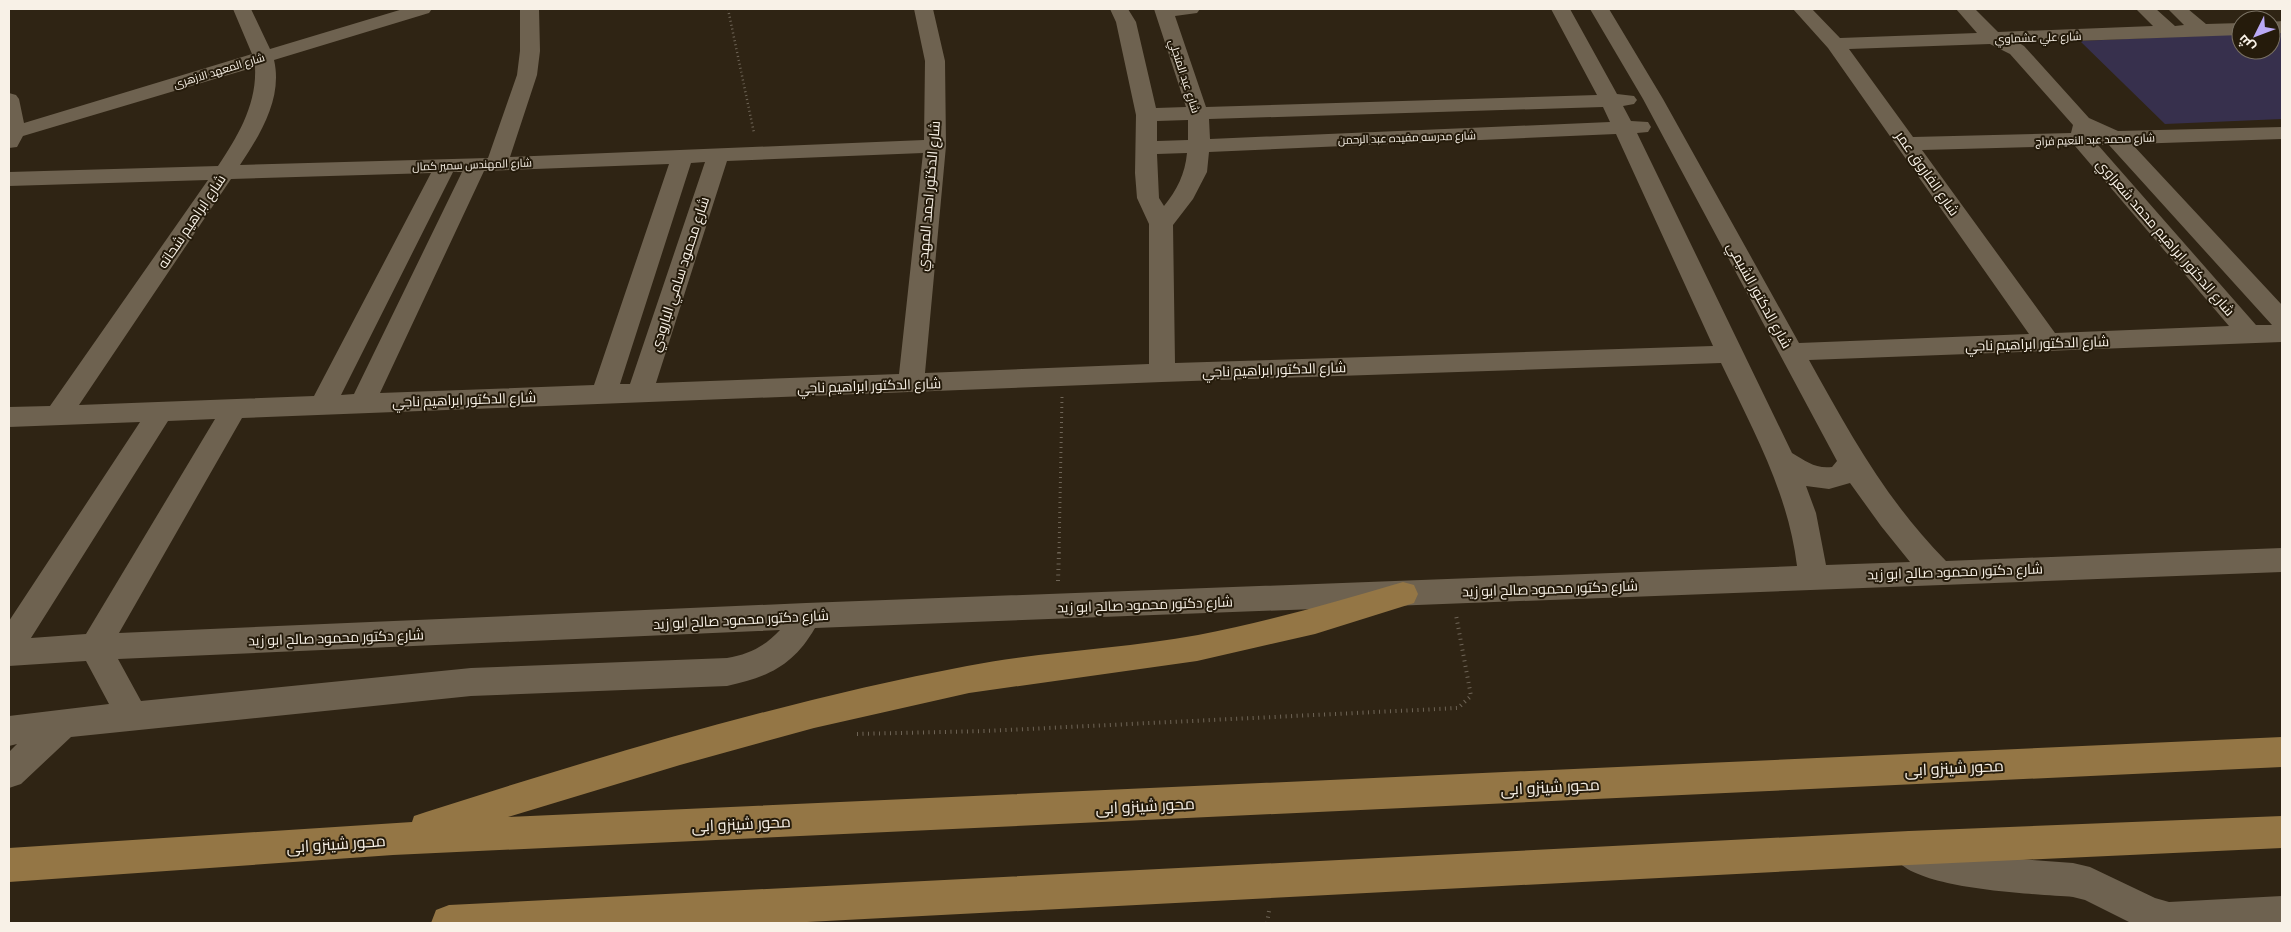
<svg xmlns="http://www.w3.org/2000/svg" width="2291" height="932" font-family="'Exo 2',Cairo,sans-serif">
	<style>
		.green { fill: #37304d }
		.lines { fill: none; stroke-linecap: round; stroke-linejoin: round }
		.path-far2 { stroke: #6f6557; stroke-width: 2.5; stroke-dasharray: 1 3; stroke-linecap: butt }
		.path-far1 { stroke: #6f6557; stroke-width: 3; stroke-dasharray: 1 4; stroke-linecap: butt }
		.path { stroke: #6f6557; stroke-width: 4; stroke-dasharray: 1 4.5; stroke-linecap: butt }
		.minor { fill: #6e6250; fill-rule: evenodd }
		.major { fill: #947645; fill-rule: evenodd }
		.labels { text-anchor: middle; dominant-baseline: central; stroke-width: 4; stroke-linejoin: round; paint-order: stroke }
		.far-street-label { font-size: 11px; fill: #f8f1e7; stroke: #251b0b }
		.street-label { font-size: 14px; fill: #f8f1e7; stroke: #251b0b }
		.near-street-label { font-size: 16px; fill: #f8f1e7; stroke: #251b0b }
	</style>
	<rect width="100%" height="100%" fill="#2f2414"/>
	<!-- green -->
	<polygon class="green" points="2271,33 2282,33 2282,119 2165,124 2080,41 2241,34 2241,50 2271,50"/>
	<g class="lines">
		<!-- path-far2 -->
		<polyline class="path-far2" points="728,9 754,133"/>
		<!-- path-far1 -->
		<polyline class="path-far1" points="1059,553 1062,397"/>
		<!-- path -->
		<g class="path">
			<polyline points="1058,581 1059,552"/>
			<polyline points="857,734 986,731 1458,708 1471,696 1456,615"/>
			<polyline points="1267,923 1269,911"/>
		</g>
		<!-- minor -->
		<g class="minor">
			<path d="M 233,9 L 251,9 L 270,49 L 403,9 L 432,9 L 429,13 L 274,60 C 283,98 260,135 240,165 L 488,158 L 517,75 L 520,51 L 520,9 L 539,9 L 540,51 L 537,75 L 510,157 L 924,140 L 925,61 L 914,9 L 933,9 L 945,61 L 946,146 L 925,373 L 1149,364 L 1149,224 L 1137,198 L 1135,173 L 1136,115 L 1116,22 L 1110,9 L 1128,9 L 1136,22 L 1156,108 L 1186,107 L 1154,9 L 1200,9 L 1197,13 L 1175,16 L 1206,107 L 1597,95 L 1551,9 L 1570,9 L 1617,94 L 1634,96 L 1637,100 L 1634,104 L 1623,106 L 1631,121 L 1648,122 L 1651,127 L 1648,132 L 1637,133 L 1792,453 C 1806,461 1815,469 1832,467 L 1837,461 L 1643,99 L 1590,9 L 1609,9 L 1663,99 L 1799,343 L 2029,334 L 1828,48 L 1793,9 L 1812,9 L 1840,38 L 1977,33 L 1956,9 L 1975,9 L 1998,32 L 2153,26 L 2136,9 L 2156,9 L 2175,26 L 2184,25 L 2168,9 L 2188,9 L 2206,24 L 2241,23 L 2241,35 L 2019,43 L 2024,46 L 2089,118 L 2118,131 L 2282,127 L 2282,139 L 2132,144 L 2282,305 L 2282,342 L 1809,360 C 1850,434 1886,500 1946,561 L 2282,548 L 2282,572 L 815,628 C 793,666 768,677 727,686 L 471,696 L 71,737 L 21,784 L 9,788 L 9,752 L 17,744 L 9,746 L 9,716 L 109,704 L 86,661 L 9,666 L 9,621 L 140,422 L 9,427 L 9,407 L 50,406 L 208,180 L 9,186 L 9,172 L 218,166 C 238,136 257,104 255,67 L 23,136 L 17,147 L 9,148 L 9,93 L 16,95 L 19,99 L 24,123 L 252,54 ZM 1990,44 L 2010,54 L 2073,125 L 2071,133 L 1913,137 L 1849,49 ZM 1603,107 L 1610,122 L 1210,139 L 1209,119 ZM 1188,120 L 1188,140 L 1157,141 L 1157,121 ZM 1616,134 L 1713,346 L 1175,363 L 1173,225 L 1193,199 L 1207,172 L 1209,152 ZM 2098,145 L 2109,145 L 2272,325 L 2256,325 ZM 2075,146 L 2229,326 L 2055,333 L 1922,150 ZM 923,153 L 899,374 L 656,383 L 727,161 ZM 1187,153 C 1185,174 1177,190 1164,206 L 1159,198 L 1157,154 ZM 705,162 L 630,384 L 620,384 L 691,163 ZM 669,164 L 594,385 L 380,393 L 484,171 ZM 453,172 L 462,172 L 354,394 L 341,395 ZM 431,173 L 314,396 L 79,405 L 231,179 ZM 1721,363 C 1753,430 1788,492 1797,566 L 806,603 L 119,633 L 242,418 L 1162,382 ZM 215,419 L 86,634 L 31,638 L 168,421 ZM 1850,483 L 1881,526 L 1910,562 L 1826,565 L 1816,513 L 1806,486 L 1829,489 ZM 780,630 C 764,647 749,654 727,658 L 471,668 L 141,701 L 118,659 Z"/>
			<polygon points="2282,21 2282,33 2271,34 2271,22"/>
			<path d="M 1909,831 L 1934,844 L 1979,856 L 2073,863 L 2090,867 L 2155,898 L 2169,902 L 2282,896 L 2282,923 L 2131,923 L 2085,900 L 2073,897 C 2036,894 1918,890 1896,859 C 1894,856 1893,851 1892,848 L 1897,836 Z"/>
		</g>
		<!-- major -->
		<g class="major">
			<path d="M 1403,582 L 1414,585 L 1418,594 L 1414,603 L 1315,634 L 1197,661 L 969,693 L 814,728 L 680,765 L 508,817 L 2282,737 L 2282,767 L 393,855 L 9,882 L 9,848 L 412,822 L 414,816 L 426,812 C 604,755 784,701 967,666 C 1043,651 1122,649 1198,635 C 1267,622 1335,602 1403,582 Z"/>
			<polygon points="2282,816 2282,848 1909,865 788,923 431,923 436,910 449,905 1909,831"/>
		</g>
	</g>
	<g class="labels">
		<!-- far-street labels -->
		<g class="far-street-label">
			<text transform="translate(2038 37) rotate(-2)">شارع علي عشماوي</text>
			<text transform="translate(219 70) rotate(-17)">شارع المعهد الازهرى</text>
			<text transform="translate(1185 76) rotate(72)">شارع عبد المتجلي</text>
			<text transform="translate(1407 137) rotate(-2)">شارع مدرسه مفيده عبد الرحمن</text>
			<text transform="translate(2095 139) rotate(-2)">شارع محمد عبد النعيم فراج</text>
			<text transform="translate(472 164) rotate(-2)">شارع المهندس سمير كمال</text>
		</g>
		<!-- street labels -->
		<g class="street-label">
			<text transform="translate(1928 173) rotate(55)">شارع الفاروق عمر</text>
			<text transform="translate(928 196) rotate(-85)">شارع الدكتور احمد المهدي</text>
			<text transform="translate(191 221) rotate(-56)">شارع ابراهيم شحاته</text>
			<text transform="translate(2166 237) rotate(49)">شارع الدكتور ابراهيم محمد شعراوي</text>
			<text transform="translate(679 274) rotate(-72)">شارع محمود سامي البارودي</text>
			<text transform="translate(1760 295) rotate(61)">شارع الدكتور الشيمي</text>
			<text transform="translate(2037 343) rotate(-2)">شارع الدكتور ابراهيم ناجي</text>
			<text transform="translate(1274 369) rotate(-2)">شارع الدكتور ابراهيم ناجي</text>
			<text transform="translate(869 385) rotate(-2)">شارع الدكتور ابراهيم ناجي</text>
			<text transform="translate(464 399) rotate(-2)">شارع الدكتور ابراهيم ناجي</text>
			<text transform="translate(1955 571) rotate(-2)">شارع دكتور محمود صالح ابو زيد</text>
			<text transform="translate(1550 588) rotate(-2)">شارع دكتور محمود صالح ابو زيد</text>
			<text transform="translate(1145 604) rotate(-2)">شارع دكتور محمود صالح ابو زيد</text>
			<text transform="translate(741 619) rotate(-3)">شارع دكتور محمود صالح ابو زيد</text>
			<text transform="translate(336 637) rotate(-2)">شارع دكتور محمود صالح ابو زيد</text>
		</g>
		<!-- near-street labels -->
		<g class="near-street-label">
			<text transform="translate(1954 767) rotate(-3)">محور شينزو ابى</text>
			<text transform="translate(1550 786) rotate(-3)">محور شينزو ابى</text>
			<text transform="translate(1145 805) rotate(-3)">محور شينزو ابى</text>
			<text transform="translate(741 823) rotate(-3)">محور شينزو ابى</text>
			<text transform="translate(336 843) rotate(-4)">محور شينزو ابى</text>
		</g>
	</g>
	<!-- border -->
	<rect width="2291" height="932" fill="none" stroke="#f8f1e7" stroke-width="20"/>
	<!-- north arrow -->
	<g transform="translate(2256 35) rotate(228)"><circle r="24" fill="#251b0b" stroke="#797163"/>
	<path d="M0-4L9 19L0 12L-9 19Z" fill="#bbaaf6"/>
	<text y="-8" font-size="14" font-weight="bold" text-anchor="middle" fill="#f8f1e7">ش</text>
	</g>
</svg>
